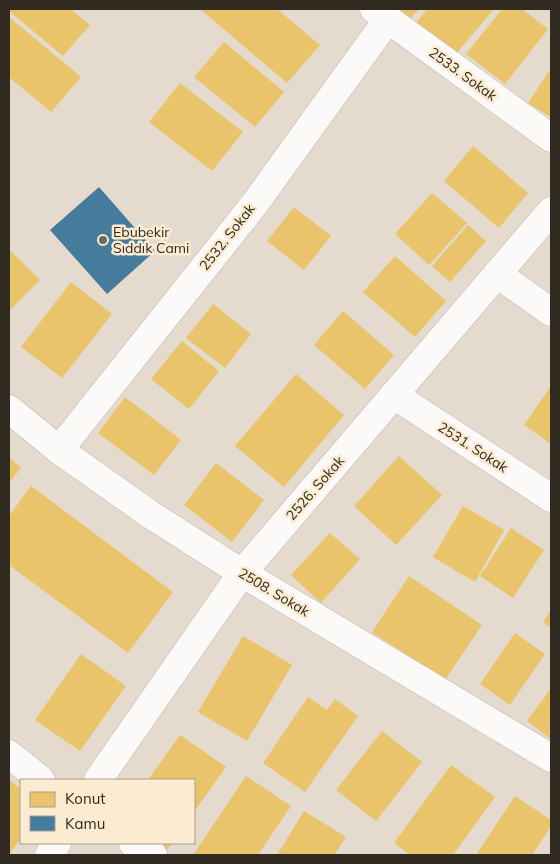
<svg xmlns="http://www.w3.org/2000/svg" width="560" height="864" font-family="Mulish,sans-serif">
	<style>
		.homes { fill: #e9c46a }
		.public { fill: #457b9d }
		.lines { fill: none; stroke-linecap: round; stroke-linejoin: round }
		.minor-casing { stroke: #bdb6ac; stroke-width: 29 }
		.minor { stroke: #fbfaf8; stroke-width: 28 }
		.poi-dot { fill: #6f685d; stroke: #fbebd1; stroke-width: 2 }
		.labels { text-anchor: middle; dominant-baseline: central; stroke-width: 5; stroke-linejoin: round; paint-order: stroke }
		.street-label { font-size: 14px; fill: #302a20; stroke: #fbebd1 }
		.poi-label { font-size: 14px; fill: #302a20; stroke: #fbebd1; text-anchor: start }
	</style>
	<rect width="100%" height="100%" fill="#e4dbce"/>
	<!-- homes -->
	<g class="homes">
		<polygon points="9,9 71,9 90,25 63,56 9,11"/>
		<polygon points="200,9 277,9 320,45 287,83"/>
		<polygon points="383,9 419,9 404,26"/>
		<polygon points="427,9 494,9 450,61 410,31"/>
		<polygon points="502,9 522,9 548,29 505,84 466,54"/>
		<polygon points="9,17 81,77 51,112 9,77"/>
		<polygon points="224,42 284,92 255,127 194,77"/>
		<polygon points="551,68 551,117 528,103"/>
		<polygon points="180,83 243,132 212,171 149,122"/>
		<polygon points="473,146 528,193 499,228 444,181"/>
		<polygon points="432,193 467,223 429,265 395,234"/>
		<polygon points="294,207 331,236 304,270 267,241"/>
		<polygon points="468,225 486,241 450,282 432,266"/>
		<polygon points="11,251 40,280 9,311 9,253"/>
		<polygon points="395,256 446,301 415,337 363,292"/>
		<polygon points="71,282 112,314 62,378 21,347"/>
		<polygon points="213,304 251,334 225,368 186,338"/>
		<polygon points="343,311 394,355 365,389 314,345"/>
		<polygon points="182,341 219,371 189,409 151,379"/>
		<polygon points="296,374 344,415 284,487 235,446"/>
		<polygon points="551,386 551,444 524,425"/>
		<polygon points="125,397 181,440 154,475 98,433"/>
		<polygon points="399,456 442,495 396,545 354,506"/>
		<polygon points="9,457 21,468 9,483"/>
		<polygon points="216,463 264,500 232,542 184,505"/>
		<polygon points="31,486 173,592 128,653 9,565 9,516"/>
		<polygon points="463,506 504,530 475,582 433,557"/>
		<polygon points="511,528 544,550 513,598 480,576"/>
		<polygon points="330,533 360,559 321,603 291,575"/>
		<polygon points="409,576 482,625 445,680 372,632"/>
		<polygon points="551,610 551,628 543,622"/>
		<polygon points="515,633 545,654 510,705 480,684"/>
		<polygon points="243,636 292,665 247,741 198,712"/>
		<polygon points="81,654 126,686 80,751 35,720"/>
		<polygon points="551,688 551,739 527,721"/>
		<polygon points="308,697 327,710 335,699 358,716 305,792 263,763"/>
		<polygon points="382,731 422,762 376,821 336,790"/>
		<polygon points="180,735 226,767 194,812 194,780 148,780"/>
		<polygon points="451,765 495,797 453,855 410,855 394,843"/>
		<polygon points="246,776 291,806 258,855 193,855"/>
		<polygon points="9,780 21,789 21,838 9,855"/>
		<polygon points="515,796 551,820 551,826 532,855 476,855"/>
		<polygon points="304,811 346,837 334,855 277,855"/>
		<polygon points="152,843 172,843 165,852"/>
	</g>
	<!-- public -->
	<polygon class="public" points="99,187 155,251 107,294 50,230"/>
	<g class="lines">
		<defs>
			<g id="minor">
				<polyline points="374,9 551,138"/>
				<polyline points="497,274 551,312"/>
				<polyline points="394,395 551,498"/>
				<polyline points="9,409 59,450 151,515 242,573 551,758"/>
				<polyline points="59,450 253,206 388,19"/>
				<polyline points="9,754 41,780"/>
				<polyline points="98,780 242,573 551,211"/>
				<polyline points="133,843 153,855"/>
				<polyline points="49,855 57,843"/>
			</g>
		</defs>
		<!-- minor casing -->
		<use href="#minor" class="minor-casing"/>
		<!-- minor -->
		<use href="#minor" class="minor"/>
	</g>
	<!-- markers -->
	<circle class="poi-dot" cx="103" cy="240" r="5"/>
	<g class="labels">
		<!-- street labels -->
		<g class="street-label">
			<text transform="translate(463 74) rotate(36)">2533. Sokak</text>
			<text transform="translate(227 237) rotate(-52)">2532. Sokak</text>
			<text transform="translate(473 447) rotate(33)">2531. Sokak</text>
			<text transform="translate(315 488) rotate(-49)">2526. Sokak</text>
			<text transform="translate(274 592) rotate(31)">2508. Sokak</text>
		</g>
		<!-- poi labels -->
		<g class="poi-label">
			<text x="113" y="232">Ebubekir<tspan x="113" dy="16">Sıddık Cami</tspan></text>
		</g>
	</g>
	<!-- border -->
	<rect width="560" height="864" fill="none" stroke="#302a20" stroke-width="20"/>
	<!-- legend -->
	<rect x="20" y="779" width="175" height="65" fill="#fbebd1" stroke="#aa9e8a"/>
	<rect x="30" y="792" width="25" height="15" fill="#e9c46a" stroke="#aa9e8a"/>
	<text x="65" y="804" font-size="15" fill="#302a20">Konut</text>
	<rect x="30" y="816" width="25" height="15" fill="#457b9d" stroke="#aa9e8a"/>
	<text x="65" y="829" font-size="15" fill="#302a20">Kamu</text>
</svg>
